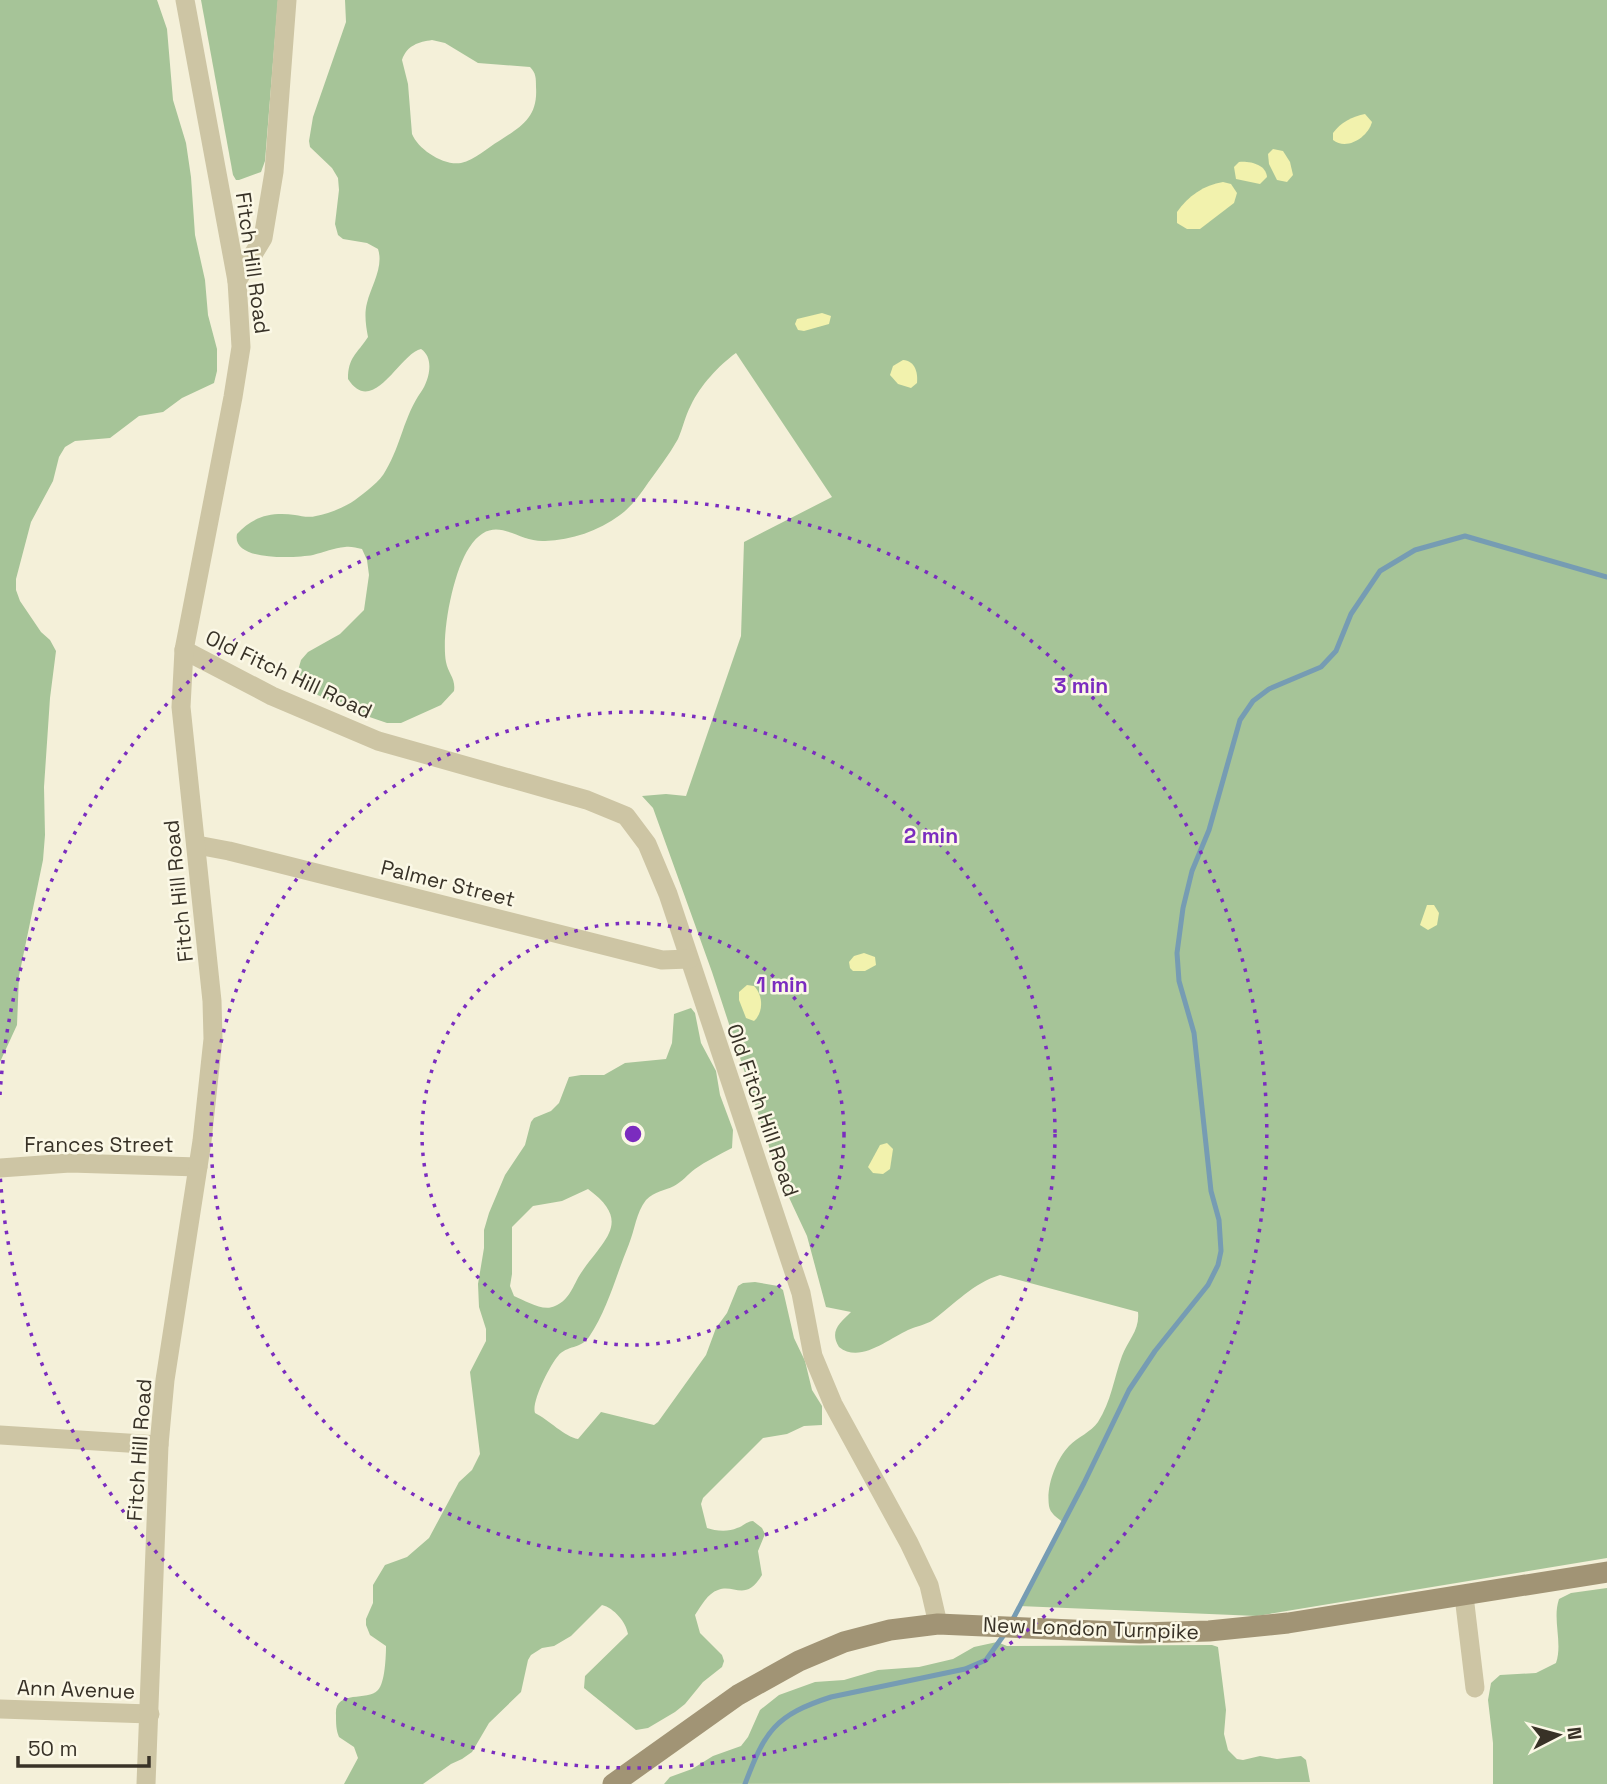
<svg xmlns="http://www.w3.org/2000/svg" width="1607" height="1784" font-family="'Space Grotesk',sans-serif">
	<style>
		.green { fill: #a6c498; fill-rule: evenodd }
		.sand { fill: #f2f2ad }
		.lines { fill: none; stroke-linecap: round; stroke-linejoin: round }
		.stream { stroke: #769cb3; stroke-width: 5 }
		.street { stroke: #cdc5a4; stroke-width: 19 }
		.secondary { stroke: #a19475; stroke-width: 21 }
		.ring { fill: none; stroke: #7b2cbf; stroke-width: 3.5; stroke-dasharray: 3.5 7 }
		.labels { text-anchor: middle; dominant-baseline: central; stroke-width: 5; stroke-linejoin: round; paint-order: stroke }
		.street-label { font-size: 21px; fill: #383227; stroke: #fbf8e6 }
		.centre { fill: #7b2cbf; stroke: #fbf8e6; stroke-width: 3.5 }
		.ring-label { font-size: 21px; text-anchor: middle; font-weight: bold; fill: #7b2cbf; stroke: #fbf8e6; stroke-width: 5; stroke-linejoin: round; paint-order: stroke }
	</style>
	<rect width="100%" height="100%" fill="#f4f0d9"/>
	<!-- green -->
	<g class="green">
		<polygon points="0,0 157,0 167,29 173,100 186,143 191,177 195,235 205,280 208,315 217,349 217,371 214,383 182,398 163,412 139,416 110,438 75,441 65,447 59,457 53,481 31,522 16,579 16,590 20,601 41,632 50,640 56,651 50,698 44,787 45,835 43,860 19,976 17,1025 0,1062"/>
		<polygon points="201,0 278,0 265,161 261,172 239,180 236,180 233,175"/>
		<path d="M 345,0 L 1607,0 L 1607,1558 L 1257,1616 L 1019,1606 L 1063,1522 C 1057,1518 1050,1513 1049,1506 C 1046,1486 1056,1460 1069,1446 C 1078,1437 1091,1432 1098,1422 C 1111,1402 1114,1378 1122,1356 C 1128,1340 1140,1330 1138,1312 L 1000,1275 C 973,1283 955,1304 933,1320 C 926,1325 916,1326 908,1330 C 888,1339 860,1364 839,1347 C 829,1331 840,1323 851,1312 L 826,1307 L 807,1236 L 778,1174 L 712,972 L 653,808 L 642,796 L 666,794 L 686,796 L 741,636 L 744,542 L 832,497 L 736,353 C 719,365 700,386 691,405 C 685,416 683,428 678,439 C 669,455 658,469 648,483 C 640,495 631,507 620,515 C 598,531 572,540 545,541 C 516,543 494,510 469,548 C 453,572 441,634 446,662 C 448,673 456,679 454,691 L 441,705 L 401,723 L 387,723 L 352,711 L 307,690 L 302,686 L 297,674 L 301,660 L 308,652 L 340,634 L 364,610 L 369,575 L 367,560 L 362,549 C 356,548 351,546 345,547 C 334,548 324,552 313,555 C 296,558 231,562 237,534 C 253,516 272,512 295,515 C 301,516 309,518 316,516 C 328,514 345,507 355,500 C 365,492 380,482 386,470 C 401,445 404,416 421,392 C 429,381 435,358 421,349 C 400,353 373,418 348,379 C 348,357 357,354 368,337 C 366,326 364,314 367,303 C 371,286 384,267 378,249 L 367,243 L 343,239 L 338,235 L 335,224 L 339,190 L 338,178 L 332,168 L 310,147 L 309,141 L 313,117 L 346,22 ZM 432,40 L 445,43 L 478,63 L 530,67 C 536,73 536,78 536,87 C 538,117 522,126 499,141 C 487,148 475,160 461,163 C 443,166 418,149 412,134 L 408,84 L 402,60 C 407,45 419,42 432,40 Z"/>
		<path d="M 691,1008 L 695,1013 L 701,1043 L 716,1071 L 720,1095 L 733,1130 L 732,1148 C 719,1155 706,1161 695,1169 C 688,1174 682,1182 674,1186 C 664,1191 655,1191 646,1200 C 636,1213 635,1229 629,1244 C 616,1275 608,1309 589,1337 C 581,1349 567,1345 558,1356 C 550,1365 531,1402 535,1413 C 549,1420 565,1437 578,1439 L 601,1412 L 654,1425 L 658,1422 L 706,1355 L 716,1328 L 727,1313 L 738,1286 L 743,1283 L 755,1282 L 778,1286 L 783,1290 L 794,1338 L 805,1361 L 812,1390 L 822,1406 L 822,1425 L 804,1426 L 787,1434 L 763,1438 L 703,1498 L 701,1504 L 707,1528 C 715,1531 729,1532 737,1528 C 744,1526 745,1522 753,1521 L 762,1528 L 765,1534 L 758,1551 L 762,1575 C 745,1603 734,1583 718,1590 C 708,1593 701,1606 695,1615 L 700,1633 L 722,1655 L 724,1661 L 722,1667 L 703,1682 L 685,1704 L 675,1712 L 648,1728 L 636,1730 L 584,1688 L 585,1676 L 628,1634 C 626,1622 614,1608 602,1605 L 571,1636 L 554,1646 L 542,1648 L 531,1655 L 528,1660 L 521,1692 L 489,1723 L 472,1752 L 462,1759 L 451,1764 L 423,1784 L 344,1784 L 358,1758 L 354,1747 L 339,1737 C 336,1730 336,1723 336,1715 C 334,1689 367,1702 378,1690 C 385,1683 386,1656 386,1646 L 370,1635 L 366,1625 L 366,1619 L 373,1603 L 373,1585 L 385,1565 L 407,1557 L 429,1538 L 459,1482 L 472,1470 L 480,1454 L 470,1372 L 486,1341 L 486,1329 L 479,1307 L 478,1284 L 484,1248 L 484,1230 L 489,1213 L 505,1175 L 525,1145 L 531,1122 L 534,1118 L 551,1111 L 559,1103 L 569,1077 L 581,1075 L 604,1075 L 625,1063 L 666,1059 L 672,1043 L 674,1014 ZM 588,1189 C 633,1222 604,1239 581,1273 C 573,1285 570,1300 555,1306 C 543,1312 526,1301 514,1296 L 510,1286 L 512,1274 L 512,1227 L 533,1206 L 562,1201 Z"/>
		<path d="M 1607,1588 L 1607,1784 L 1493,1784 L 1493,1743 L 1488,1700 L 1491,1683 L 1500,1675 L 1536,1673 L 1556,1663 C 1563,1642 1552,1620 1559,1599 L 1571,1593 Z"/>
		<polygon points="997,1642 1007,1646 1212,1645 1218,1647 1226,1710 1224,1734 1228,1750 1237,1759 1243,1760 1260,1756 1277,1759 1301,1756 1306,1760 1310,1782 664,1784 670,1777 692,1769 713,1756 741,1746 748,1737 760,1710 779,1695 815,1682 844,1680 878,1670 919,1667 953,1659 974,1647"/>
	</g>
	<!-- sand -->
	<g class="sand">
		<path d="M 1365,114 L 1372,122 C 1368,137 1347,151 1333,140 L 1333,133 C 1340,123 1353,116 1365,114 Z"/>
		<polygon points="1273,149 1283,151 1290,162 1293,175 1287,182 1277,180 1269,164 1268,154"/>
		<path d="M 1239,162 C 1251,161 1266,165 1267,177 L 1260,184 L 1236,179 L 1234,167 Z"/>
		<path d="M 1223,182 L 1231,184 L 1237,193 L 1234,203 L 1200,229 L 1187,229 L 1177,223 L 1177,212 C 1188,196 1204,185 1223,182 Z"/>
		<polygon points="822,313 831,316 829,324 804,331 798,330 795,324 797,319"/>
		<path d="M 903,360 C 915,361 918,372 917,383 L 911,388 L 898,384 L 890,375 L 893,366 Z"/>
		<polygon points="1427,905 1434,905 1439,913 1437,925 1428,930 1420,925"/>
		<polygon points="864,953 875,957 876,965 865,971 853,971 850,968 849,962 854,956"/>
		<path d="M 747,985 L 754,986 C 763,995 764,1012 754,1021 L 746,1018 L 739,1000 L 739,992 Z"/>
		<polygon points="887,1143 893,1149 890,1169 883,1174 873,1173 868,1167 880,1145"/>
	</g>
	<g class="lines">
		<!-- stream -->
		<g class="stream">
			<polyline points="1012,1621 1084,1483 1129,1390 1155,1351 1208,1285 1218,1265 1221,1251 1219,1220 1211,1191 1194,1033 1179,981 1177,953 1183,908 1192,871 1209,830 1240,720 1253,701 1269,689 1321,667 1336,651 1351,614 1380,571 1415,550 1465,536 1607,577"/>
			<path d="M 745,1784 C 765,1731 775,1715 831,1697 L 965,1669 L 986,1660 L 1006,1632"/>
		</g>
		<!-- street -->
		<g class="street">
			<polyline points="237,281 263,238 274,172 287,0"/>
			<polyline points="184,650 272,696 378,741 587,800 626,816 647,844 668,894 801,1293 813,1356 833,1404 909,1543 929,1585 938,1624"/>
			<polyline points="197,845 229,851 662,960 689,959"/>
			<polyline points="0,1168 70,1163 198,1167"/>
			<polyline points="0,1435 159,1445"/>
			<polyline points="1464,1596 1475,1688"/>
			<polyline points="0,1709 150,1714"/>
			<polyline points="146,1784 159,1445 165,1380 202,1141 213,1039 212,1001 181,707 184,650 233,397 241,347 237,281 185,0"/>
		</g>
		<!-- secondary -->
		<polyline class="secondary" points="613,1784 738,1695 799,1661 844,1642 890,1630 938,1624 1140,1633 1209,1631 1288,1623 1607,1572"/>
	</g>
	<!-- distance rings -->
	<g class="ring">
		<circle cx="633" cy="1134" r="211"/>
		<circle cx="633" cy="1134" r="422"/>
		<path d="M0 1095A634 634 0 1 1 0 1173"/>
	</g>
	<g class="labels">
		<!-- street labels -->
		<g class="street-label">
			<text transform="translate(253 263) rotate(82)">Fitch Hill Road</text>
			<text transform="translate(289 674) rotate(25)">Old Fitch Hill Road</text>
			<text transform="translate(448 883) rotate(14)">Palmer Street</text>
			<text transform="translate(178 891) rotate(-96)">Fitch Hill Road</text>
			<text transform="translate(763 1110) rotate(71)">Old Fitch Hill Road</text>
			<text x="99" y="1144">Frances Street</text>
			<text transform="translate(139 1450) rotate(-86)">Fitch Hill Road</text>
			<text transform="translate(1091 1628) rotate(2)">New London Turnpike</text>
			<text transform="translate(76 1689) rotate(2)">Ann Avenue</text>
		</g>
	</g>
	<circle cx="633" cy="1134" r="10" class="centre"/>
	<g class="ring-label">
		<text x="1081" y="693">3 min</text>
		<text x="931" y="843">2 min</text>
		<text x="782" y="992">1 min</text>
	</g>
	<!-- north arrow -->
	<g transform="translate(1558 1735) rotate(84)" stroke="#fbf8e6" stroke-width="5" paint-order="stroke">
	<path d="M0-5L12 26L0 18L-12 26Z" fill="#383227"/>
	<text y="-10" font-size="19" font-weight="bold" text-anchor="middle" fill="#383227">N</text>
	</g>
	<!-- scale -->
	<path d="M18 1756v10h131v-10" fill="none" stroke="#383227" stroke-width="3.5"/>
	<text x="28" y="1756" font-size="21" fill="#383227" stroke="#fbf8e6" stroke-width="5" paint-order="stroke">50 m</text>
</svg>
